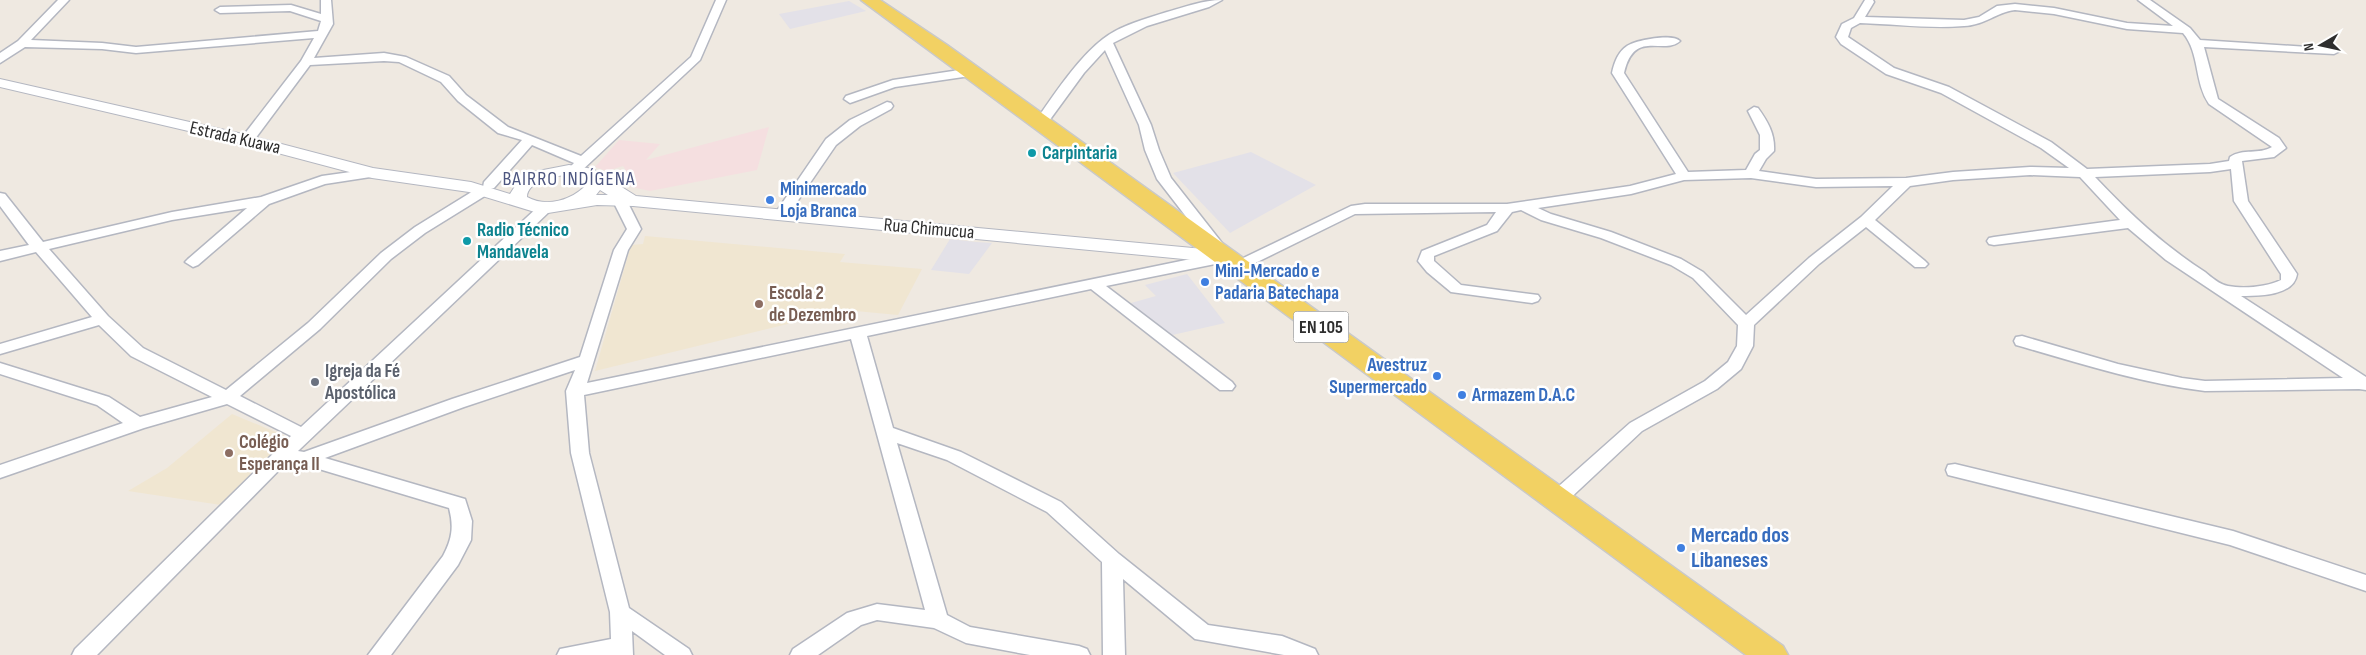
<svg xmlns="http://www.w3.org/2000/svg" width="2366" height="655" font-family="'Sofia Sans Condensed',sans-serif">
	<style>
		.industrial { fill: #e3e1e8 }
		.education { fill: #f0e6d1 }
		.medical { fill: #f5dfe0 }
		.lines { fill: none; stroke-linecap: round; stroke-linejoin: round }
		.minor-casing { stroke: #b4b7c1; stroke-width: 3 }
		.tertiary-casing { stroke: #b4b7c1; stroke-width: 2 }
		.primary-casing { stroke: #c9c9c9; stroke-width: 3 }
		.minor { fill: #fff; fill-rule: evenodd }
		.tertiary { fill: #fff; fill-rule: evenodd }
		.primary { fill: #f2d163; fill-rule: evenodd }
		.culture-dot { fill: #0f9aa8; stroke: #fff; stroke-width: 2 }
		.shop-dot { fill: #3f7fe0; stroke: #fff; stroke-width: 2 }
		.education-dot { fill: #8d6e63; stroke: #fff; stroke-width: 2 }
		.worship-dot { fill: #6b7280; stroke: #fff; stroke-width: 2 }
		.labels { text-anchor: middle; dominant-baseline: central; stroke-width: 5; stroke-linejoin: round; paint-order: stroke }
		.shield { fill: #fff; stroke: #6d6d6d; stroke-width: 1 }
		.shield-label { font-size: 18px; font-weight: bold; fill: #2e2e2e }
		.street-label { font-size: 19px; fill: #2e2e2e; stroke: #fff }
		.culture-label { font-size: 19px; font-weight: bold; fill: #0d838f; stroke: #fff; text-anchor: start }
		.shop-label { font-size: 19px; font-weight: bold; fill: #366cbe; stroke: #fff; text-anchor: start }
		.education-label { font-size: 19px; font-weight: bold; fill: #785e54; stroke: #fff; text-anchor: start }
		.worship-label { font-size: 19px; font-weight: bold; fill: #5b616d; stroke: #fff; text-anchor: start }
		.neighbourhood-label { font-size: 20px; letter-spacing: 1px; fill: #4d5680; stroke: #fff }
		.near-shop-label { font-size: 22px; font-weight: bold; fill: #366cbe; stroke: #fff; text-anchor: start }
	</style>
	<rect width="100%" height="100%" fill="#efe9e1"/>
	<!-- industrial -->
	<g class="industrial">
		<polygon points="849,1 866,11 790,29 779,14"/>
		<polygon points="1251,152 1316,185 1230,233 1173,173"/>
		<polygon points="950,239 976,242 992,243 969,274 931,270"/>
		<polygon points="1187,274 1225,323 1168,336 1131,303 1156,296 1145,285"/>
	</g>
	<!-- education -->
	<g class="education">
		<polygon points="645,236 845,254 840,262 922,269 898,315 845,310 595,371 631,245 643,244"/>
		<polygon points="232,414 290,438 221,505 128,491 167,468"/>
	</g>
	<!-- medical -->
	<polygon class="medical" points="769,127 757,170 650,191 613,183 614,180 629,175 623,166 607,171 595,167 619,140 660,144 646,160"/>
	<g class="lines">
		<defs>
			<g id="minor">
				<path d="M 58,0 L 69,0 L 31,40 L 102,43 L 136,47 L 318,31 L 321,21 L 290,11 L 220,13 L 215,10 L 220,7 L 291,5 L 321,14 L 321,0 L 331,0 L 333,24 L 314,58 L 384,53 L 406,57 L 449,76 L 466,95 L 508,127 L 581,156 L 691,57 L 716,0 L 726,0 L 700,60 L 579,173 L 574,174 L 567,170 L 574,163 L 532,145 L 494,188 L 489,189 L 488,194 L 425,233 L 391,259 L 320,329 L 240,396 L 301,427 L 540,205 L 550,205 L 552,208 L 550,211 L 298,451 L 304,452 L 452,399 L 580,357 L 614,250 L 627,229 L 613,201 L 620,197 L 627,201 L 641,229 L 628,250 L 587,383 L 1215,254 L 1157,179 L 1145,150 L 1139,125 L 1105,50 L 1084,73 L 1046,125 L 1036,125 L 1035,122 C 1053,96 1078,58 1103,39 C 1121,25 1145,19 1167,12 C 1185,7 1203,0 1222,0 L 1209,7 L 1147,26 L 1113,43 L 1151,125 L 1159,150 L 1171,178 L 1233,257 L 1225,262 L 1106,286 L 1232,382 L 1235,386 L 1232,390 L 1220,390 L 1091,289 L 867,336 L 893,428 L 961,452 L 1061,502 L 1119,554 L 1208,625 L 1282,636 L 1315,649 L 1318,655 L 1284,655 L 1195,639 L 1123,579 L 1125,655 L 1103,655 L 1102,562 L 1047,512 L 947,460 L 897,443 L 947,615 L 970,627 L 1079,646 L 1087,649 L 1090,655 L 1030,655 L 966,643 L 934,628 L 877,620 L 861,625 L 818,655 L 790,655 L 793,649 L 847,613 L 877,604 L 925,610 L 851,339 L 584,395 L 589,453 L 629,608 L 689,649 L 692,655 L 665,655 L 632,631 L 633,655 L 557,655 L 560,649 L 611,639 L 610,612 L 571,453 L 566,391 L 575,370 L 464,407 L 325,458 L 465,499 L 472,521 L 471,540 L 458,565 L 391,655 L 368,655 L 443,556 C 452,539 454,527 449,508 L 289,460 L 97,655 L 72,655 L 75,649 L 291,436 L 227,404 L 144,428 L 0,478 L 0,465 L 123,423 L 97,405 L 0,374 L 0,363 L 109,397 L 140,417 L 212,397 L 131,356 L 99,325 L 0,354 L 0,344 L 92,317 L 36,252 L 0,261 L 0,251 L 29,245 L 0,206 L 0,193 L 5,194 L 43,242 L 172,212 L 261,197 L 322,176 L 372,169 L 377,170 L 379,173 L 377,176 L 325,184 L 269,204 L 198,265 L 193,267 L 185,262 L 188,259 L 247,208 L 172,220 L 49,249 L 108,316 L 143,348 L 226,390 L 308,323 L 381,253 L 415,227 L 478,188 L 483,187 L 484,182 L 522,140 L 498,133 L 458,101 L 441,82 L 399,62 L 384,61 L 310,65 L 252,143 L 242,143 L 240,140 L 301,61 L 314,38 L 136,53 L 102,49 L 25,47 L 0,63 L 0,53 L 18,41 Z"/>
				<path d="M 1865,0 L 1873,0 L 1874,2 L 1865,17 L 1964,20 L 1979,17 L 1997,6 L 2015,4 L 2054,8 L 2127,23 L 2173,26 L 2138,0 L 2150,0 L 2190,28 L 2200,40 L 2338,49 L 2340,51 L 2334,54 L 2204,47 L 2218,99 L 2279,138 L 2286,148 L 2274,157 L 2242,161 L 2248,201 L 2297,274 C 2294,296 2259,296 2241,296 L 2366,377 L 2366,390 L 2359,389 L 2205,391 C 2140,383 2079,363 2016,345 L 2014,341 L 2016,337 L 2022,336 L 2118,364 L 2182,378 L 2205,381 L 2343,378 L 2166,260 L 2128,228 L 1994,245 L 1989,244 L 1987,241 L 1989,238 L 1994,237 L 2120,220 L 2080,177 L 2030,175 L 1953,180 L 1910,186 L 1875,220 L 1925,261 L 1928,264 L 1925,267 L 1915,267 L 1866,227 L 1819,264 L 1754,325 L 1753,346 L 1741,369 L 1717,389 L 1642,431 L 1564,504 L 1557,506 L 1550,504 L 1547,499 L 1550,494 L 1630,423 L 1705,381 L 1728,362 L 1737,346 L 1738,325 L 1693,278 L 1671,265 L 1601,238 L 1541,220 L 1521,210 L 1512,212 L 1497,231 L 1434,256 L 1434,261 L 1461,285 L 1538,295 L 1540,298 L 1538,301 L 1532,303 L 1451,292 L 1427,272 L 1418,261 L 1422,251 L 1487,225 L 1496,212 L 1355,214 L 1243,269 L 1238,271 L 1230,266 L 1233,263 L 1351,206 L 1365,204 L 1507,204 L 1630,186 L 1676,174 L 1612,73 C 1614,63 1618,52 1627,46 C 1636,40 1672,33 1680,41 C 1664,56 1634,28 1624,73 L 1688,172 L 1746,170 L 1755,154 L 1760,150 L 1760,135 L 1748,111 L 1754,107 L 1758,108 C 1768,122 1775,134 1774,151 L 1766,159 L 1759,171 L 1816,179 L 1906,178 L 1953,172 L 2030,167 L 2069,168 L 2041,148 L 1941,93 L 1886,74 L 1841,44 L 1836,37 L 1842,24 L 1854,18 ZM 2015,10 L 2054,14 L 2127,29 L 2183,33 C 2200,53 2194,82 2209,104 L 2272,147 C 2259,155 2243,148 2230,157 L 2229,161 L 2210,164 L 2087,169 L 2051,142 L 1949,87 L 1894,68 L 1848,37 L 1851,28 L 1860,23 C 1894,24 1930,29 1964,26 C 1986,25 1996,12 2015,10 ZM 2231,169 L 2234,201 L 2281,274 L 2281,280 C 2266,287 2244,289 2228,286 C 2220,285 2211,277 2205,272 C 2163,245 2129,213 2095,177 L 2210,172 ZM 1751,178 L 1816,187 L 1893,186 L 1861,217 L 1809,258 L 1746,315 L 1703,272 L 1681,259 L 1611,232 L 1551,214 L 1538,208 L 1631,194 L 1684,180 Z"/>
				<polygon points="973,68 977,69 979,72 977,75 895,87 850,103 844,99 846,96 893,80"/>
				<polygon points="887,102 891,103 893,106 891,109 860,126 836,145 786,218 776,218 774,215 826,139 850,120"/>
				<polygon points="1955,464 2233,531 2366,575 2366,591 2230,545 1948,475 1946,470 1948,465"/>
			</g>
			<path id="tertiary" d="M 0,79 L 247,135 L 373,168 L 471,182 L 510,194 L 517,183 L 533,172 L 569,165 L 593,169 L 636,196 L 1225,251 L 1232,253 L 1234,257 L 1232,261 L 1225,263 L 633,206 L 597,205 L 548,213 L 538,213 L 469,192 L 372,178 L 244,144 L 0,87 ZM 569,175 L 581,177 L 587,180 L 586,185 C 572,200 547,208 527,197 C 527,181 556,175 569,175 ZM 600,190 L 608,195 L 596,195 Z"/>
			<polygon id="primary" points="861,0 880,0 947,45 1783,646 1788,655 1746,655"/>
		</defs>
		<!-- minor casing -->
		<use href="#minor" class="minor-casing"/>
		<!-- tertiary casing -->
		<use href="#tertiary" class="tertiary-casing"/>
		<!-- primary casing -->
		<use href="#primary" class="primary-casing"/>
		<!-- minor -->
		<use href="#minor" class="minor"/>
		<!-- tertiary -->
		<use href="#tertiary" class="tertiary"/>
		<!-- primary -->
		<use href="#primary" class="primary"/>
	</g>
	<!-- markers -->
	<g class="culture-dot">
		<circle cx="1032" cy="153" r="5"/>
		<circle cx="467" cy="241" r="5"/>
	</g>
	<g class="shop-dot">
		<circle cx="770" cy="200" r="5"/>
		<circle cx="1205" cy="282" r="5"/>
		<circle cx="1437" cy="376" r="5"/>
		<circle cx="1462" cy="395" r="5"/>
		<circle cx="1681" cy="548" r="5"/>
	</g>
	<g class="education-dot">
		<circle cx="759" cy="304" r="5"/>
		<circle cx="229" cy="453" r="5"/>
	</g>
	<circle class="worship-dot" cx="315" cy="382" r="5"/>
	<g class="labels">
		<!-- shield labels -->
		<rect class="shield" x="1293.5" y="311.5" width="55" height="31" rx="4"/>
		<g class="shield-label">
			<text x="1321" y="327">EN 105</text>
		</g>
		<!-- street labels -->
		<g class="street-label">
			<text transform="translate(235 138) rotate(13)">Estrada Kuawa</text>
			<text transform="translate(929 229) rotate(5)">Rua Chimucua</text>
		</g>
		<!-- culture labels -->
		<g class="culture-label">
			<text x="1042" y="153">Carpintaria</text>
			<text x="477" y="230">Radio Técnico<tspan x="477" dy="22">Mandavela</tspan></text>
		</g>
		<!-- shop labels -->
		<g class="shop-label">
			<text x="780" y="189">Minimercado<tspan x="780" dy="22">Loja Branca</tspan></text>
			<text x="1215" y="271">Mini-Mercado e<tspan x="1215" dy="22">Padaria Batechapa</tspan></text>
			<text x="1427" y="365" text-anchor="end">Avestruz<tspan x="1427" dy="22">Supermercado</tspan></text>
			<text x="1472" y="395">Armazem D.A.C</text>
		</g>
		<!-- education labels -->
		<g class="education-label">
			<text x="769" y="293">Escola 2<tspan x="769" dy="22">de Dezembro</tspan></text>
			<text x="239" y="442">Colégio<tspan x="239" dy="22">Esperança II</tspan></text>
		</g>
		<!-- worship labels -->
		<g class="worship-label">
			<text x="325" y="371">Igreja da Fé<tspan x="325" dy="22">Apostólica</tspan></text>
		</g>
		<!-- neighbourhood labels -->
		<g class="neighbourhood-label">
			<text x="569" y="179">BAIRRO INDÍGENA</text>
		</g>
		<!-- near-shop labels -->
		<g class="near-shop-label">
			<text x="1691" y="535">Mercado dos<tspan x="1691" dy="25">Libaneses</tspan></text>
		</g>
	</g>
	<!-- north arrow -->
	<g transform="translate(2321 45) rotate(261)" stroke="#ffffff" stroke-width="4" paint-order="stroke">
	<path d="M0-4L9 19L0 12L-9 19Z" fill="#2e2e2e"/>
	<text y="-8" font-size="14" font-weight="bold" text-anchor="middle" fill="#2e2e2e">N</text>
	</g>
</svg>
